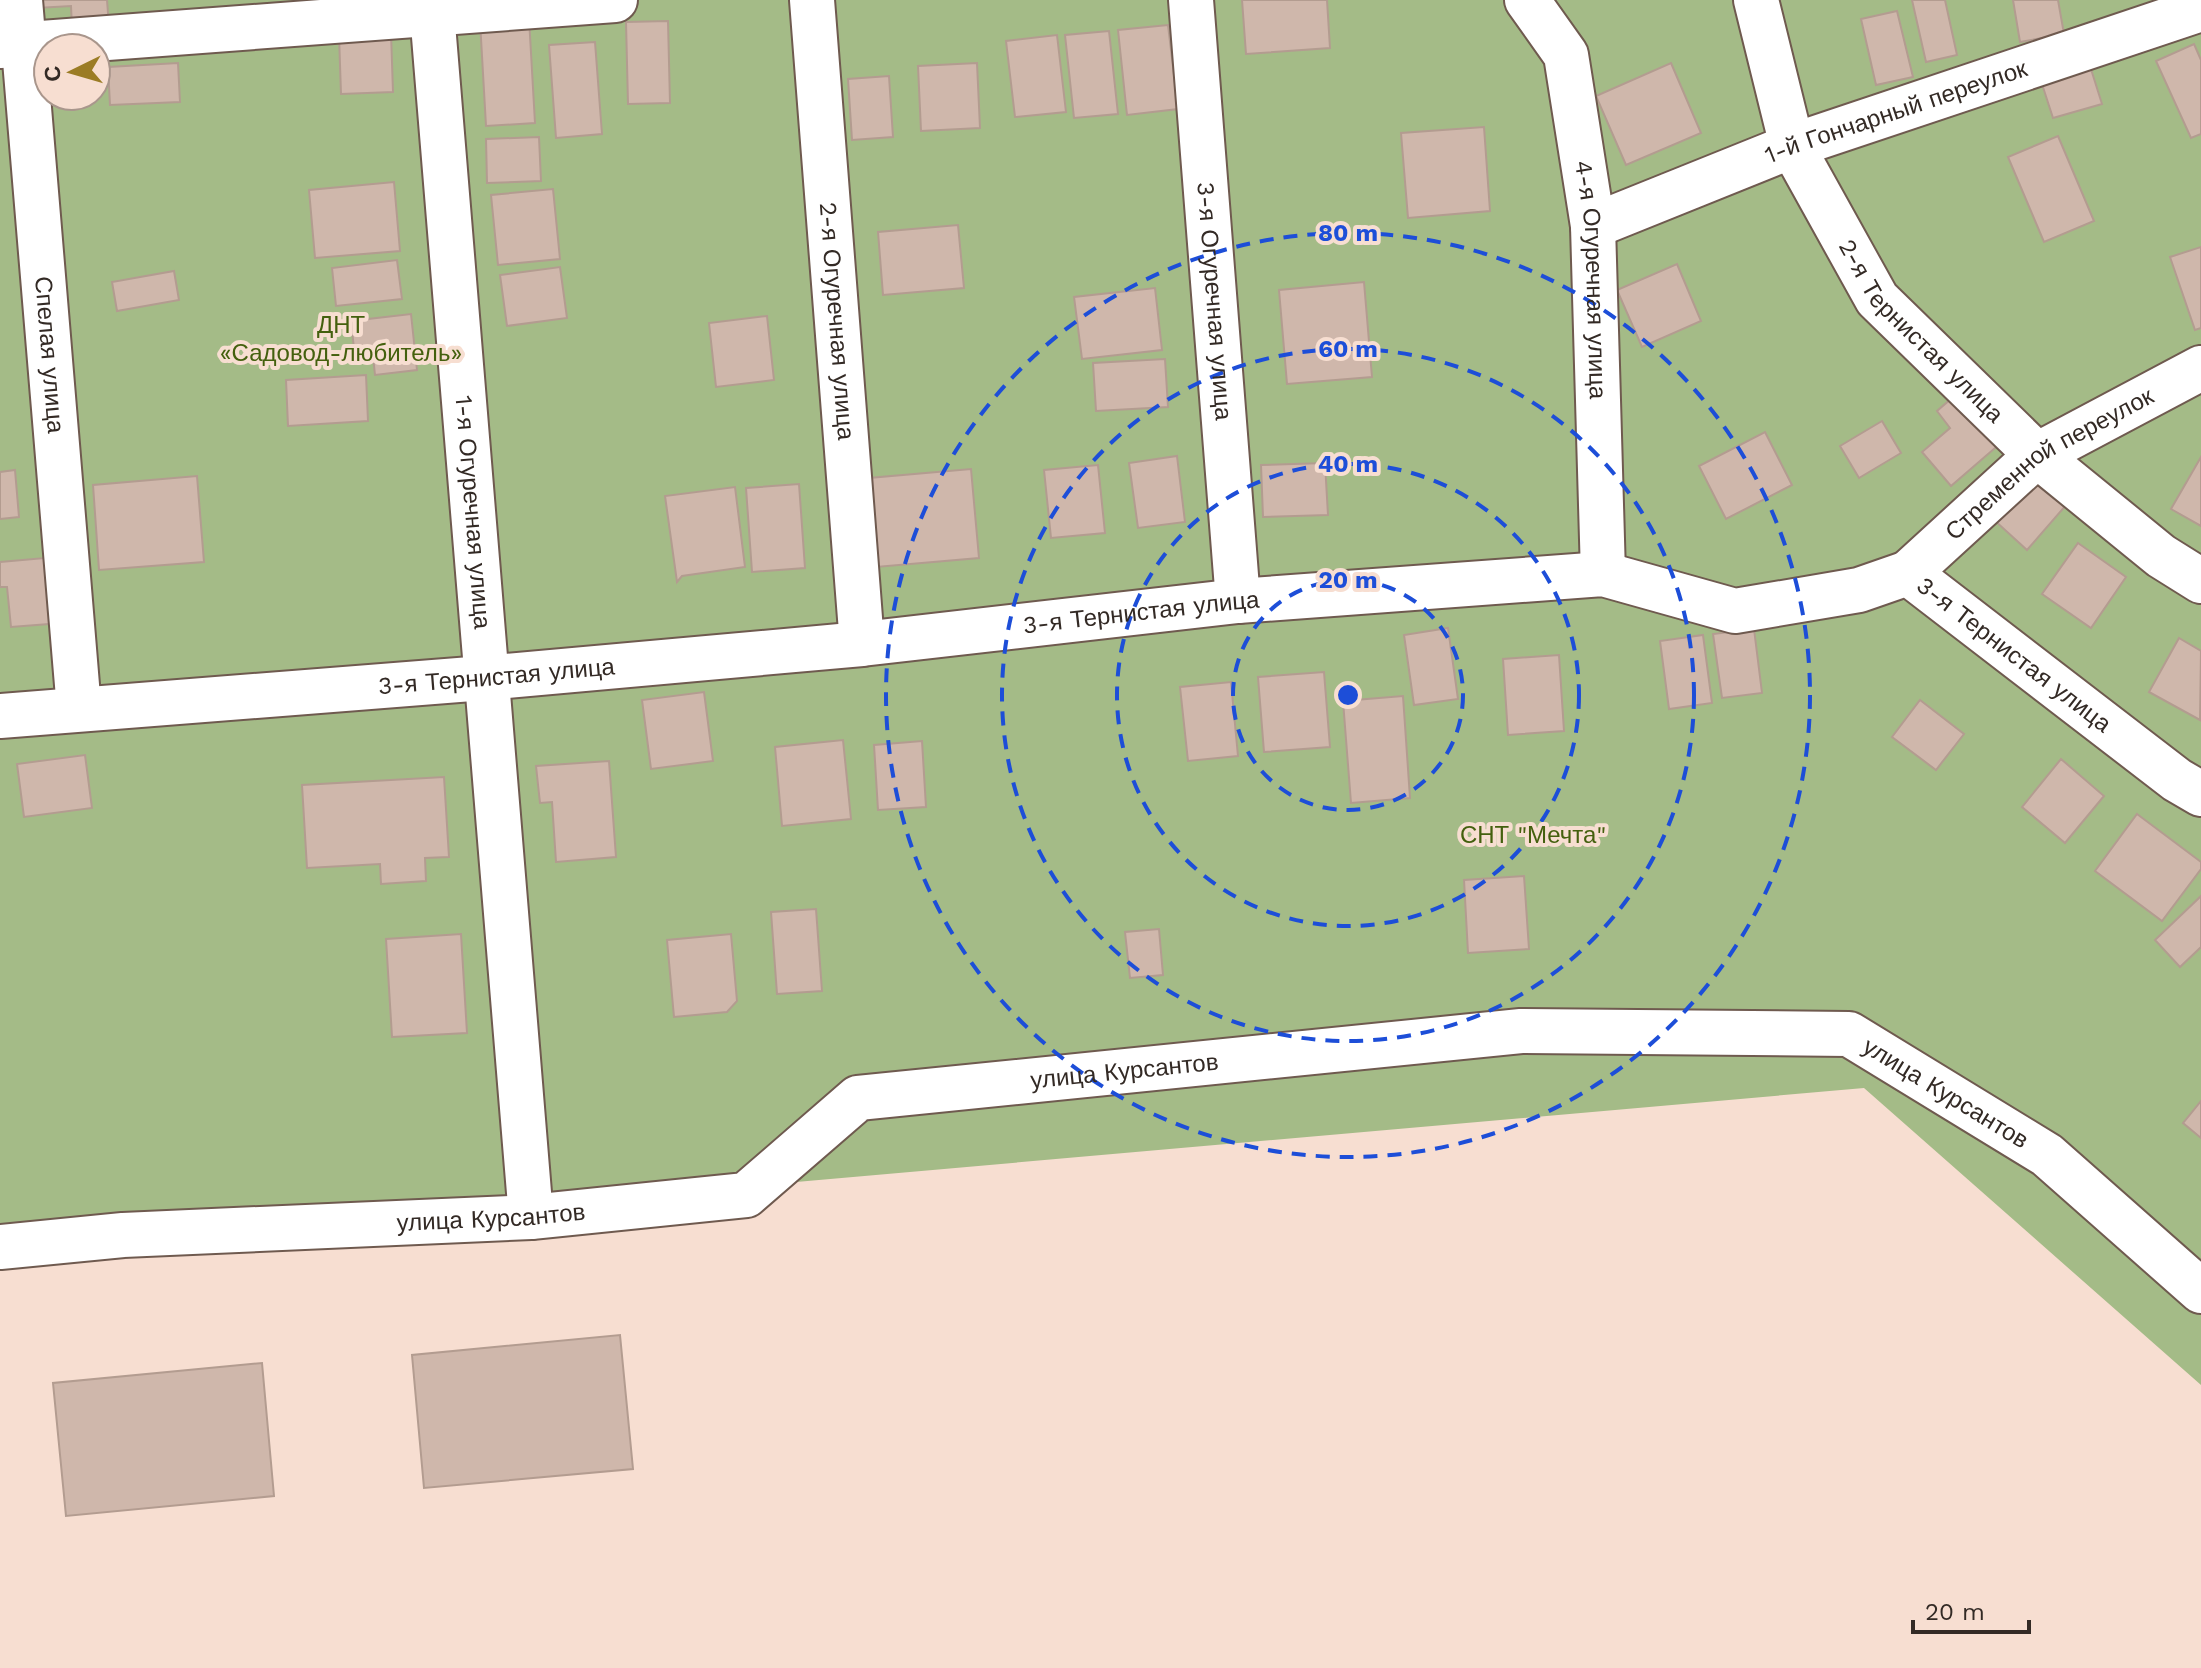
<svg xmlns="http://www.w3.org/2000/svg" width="2201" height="1668" font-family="'Work Sans',sans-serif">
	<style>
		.green { fill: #a4bb87; fill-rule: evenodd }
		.building { fill: #cfb7ab; stroke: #b39c90; stroke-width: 2 }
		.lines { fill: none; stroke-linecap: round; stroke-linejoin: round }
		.minor-casing { stroke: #6f5a4f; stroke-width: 48 }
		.minor { stroke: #fff; stroke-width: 44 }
		.ring { fill: none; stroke: #1d4ed8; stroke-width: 4; stroke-dasharray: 14 10 }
		.labels { text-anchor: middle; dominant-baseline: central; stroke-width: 8; stroke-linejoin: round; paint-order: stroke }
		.street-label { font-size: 24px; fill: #332a25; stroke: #f7ded1 }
		.park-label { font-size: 24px; fill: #44600e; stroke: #f7ded1 }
		.centre { fill: #1d4ed8; stroke: #f7ded1; stroke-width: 4 }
		.ring-label { font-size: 24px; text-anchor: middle; font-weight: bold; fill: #1d4ed8; stroke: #f7ded1; stroke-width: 8; stroke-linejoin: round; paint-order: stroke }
	</style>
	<rect width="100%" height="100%" fill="#f7ded1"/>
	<!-- green -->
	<path class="green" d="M 0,0 L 2201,0 L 2201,1385 L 1864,1088 L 0,1252 ZM 48,48 L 96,48 L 96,96 L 48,96 Z"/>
	<!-- building -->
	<g class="building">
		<polygon points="35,0 107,0 109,26 72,28 71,6 36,8"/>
		<polygon points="1242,0 1327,0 1330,48 1246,54"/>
		<polygon points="1912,0 1945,0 1957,55 1926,62"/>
		<polygon points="2013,0 2058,0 2064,34 2020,42"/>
		<polygon points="1897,11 1913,77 1876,85 1861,19"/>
		<polygon points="529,18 535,123 486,126 480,21"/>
		<polygon points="668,21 670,103 628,104 626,22"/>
		<polygon points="1168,25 1178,109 1127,115 1118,30"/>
		<polygon points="1109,31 1118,114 1074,118 1065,35"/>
		<polygon points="391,33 393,92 341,94 339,35"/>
		<polygon points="1057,35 1066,112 1015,117 1006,41"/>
		<polygon points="595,42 602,134 556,138 549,45"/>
		<polygon points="2194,44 2201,60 2201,134 2191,138 2156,61"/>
		<polygon points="178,63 180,102 110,105 108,67"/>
		<polygon points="977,63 980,128 921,131 918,66"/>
		<polygon points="1671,63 1701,133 1626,165 1596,96"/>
		<polygon points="2090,66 2102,104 2053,118 2041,81"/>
		<polygon points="889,76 893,137 852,140 848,79"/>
		<polygon points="1484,127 1490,211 1408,218 1401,133"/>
		<polygon points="2058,136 2094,221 2044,242 2008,157"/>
		<polygon points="539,137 541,181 487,183 486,139"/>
		<polygon points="394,182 400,251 315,258 309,190"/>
		<polygon points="553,189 560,259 498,265 491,195"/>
		<polygon points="958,225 964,288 883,295 878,232"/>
		<polygon points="2201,247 2201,328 2195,330 2170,257"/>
		<polygon points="397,260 402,299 336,306 332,268"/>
		<polygon points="1677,264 1701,321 1642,347 1617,290"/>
		<polygon points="560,267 567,318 507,326 500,275"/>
		<polygon points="174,271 179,300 117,311 112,282"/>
		<polygon points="1364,282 1372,377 1287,384 1279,290"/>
		<polygon points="1155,288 1162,350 1082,359 1074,297"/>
		<polygon points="411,314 417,370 375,375 373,356 355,358 351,321"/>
		<polygon points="767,316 774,380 716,387 709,323"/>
		<polygon points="1165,359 1168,407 1096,411 1093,363"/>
		<polygon points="366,375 368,421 288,426 286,380"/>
		<polygon points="1959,392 2002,442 1951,486 1922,452 1950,428 1937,411"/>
		<polygon points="1882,421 1901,453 1859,478 1840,446"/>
		<polygon points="1765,432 1792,485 1726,519 1699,466"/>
		<polygon points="1177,456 1185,522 1138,528 1129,463"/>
		<polygon points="2201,457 2201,526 2171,509"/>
		<polygon points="1325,463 1328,515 1263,517 1261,465"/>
		<polygon points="1098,465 1105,533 1051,538 1044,470"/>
		<polygon points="971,469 979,558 876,567 869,478"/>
		<polygon points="15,470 19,517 0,519 0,472"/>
		<polygon points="2032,474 2067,504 2027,550 1993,519"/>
		<polygon points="197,476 204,562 99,570 93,485"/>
		<polygon points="799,484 805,568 752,572 746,488"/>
		<polygon points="735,487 745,567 682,576 677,582 665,496"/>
		<polygon points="2078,543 2126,577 2091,628 2042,594"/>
		<polygon points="56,557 62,623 11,627 7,587 0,587 0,562"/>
		<polygon points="1448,628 1458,699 1414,705 1404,635"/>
		<polygon points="1754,629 1762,693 1722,698 1713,634"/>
		<polygon points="1703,635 1712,703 1669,709 1660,641"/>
		<polygon points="2179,638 2201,651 2200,720 2149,692"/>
		<polygon points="1559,655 1564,731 1508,735 1503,659"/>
		<polygon points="1324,672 1330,747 1264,752 1258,677"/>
		<polygon points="1231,682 1238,756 1188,761 1180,687"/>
		<polygon points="704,692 713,761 651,769 642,700"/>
		<polygon points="1403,696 1410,798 1351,803 1343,701"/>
		<polygon points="1920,700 1964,734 1936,770 1892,737"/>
		<polygon points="843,740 851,819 782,826 775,747"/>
		<polygon points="922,741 926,807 878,810 874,745"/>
		<polygon points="85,755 92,808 24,817 17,764"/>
		<polygon points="2061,759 2104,796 2065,843 2022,807"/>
		<polygon points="609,761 616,857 556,862 552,802 540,803 536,766"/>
		<polygon points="444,777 449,857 425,858 426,881 381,884 380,864 307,868 302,785"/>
		<polygon points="2137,814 2201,862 2201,869 2162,921 2095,871"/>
		<polygon points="1524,876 1529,949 1468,953 1464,880"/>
		<polygon points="2201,896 2201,947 2180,967 2155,940"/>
		<polygon points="816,909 822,991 777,994 771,912"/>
		<polygon points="1159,929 1163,975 1130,978 1125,932"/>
		<polygon points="461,934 467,1033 392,1037 386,939"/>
		<polygon points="731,934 737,1001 727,1012 674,1017 667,940"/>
		<polygon points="2201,1101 2201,1138 2183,1123"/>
		<polygon points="620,1335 633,1469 424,1488 412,1355"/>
		<polygon points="262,1363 274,1496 66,1516 53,1383"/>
	</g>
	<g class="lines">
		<defs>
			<g id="minor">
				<path id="s1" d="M 20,0 L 79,709"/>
				<path id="s2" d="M 431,0 L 531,1217"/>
				<path id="s3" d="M 812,0 L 862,644"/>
				<path id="s4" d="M 1191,0 L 1238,601"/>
				<path id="s5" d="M 1527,0 L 1566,55 L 1593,226 L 1603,574"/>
				<path id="s6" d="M 1756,0 L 1792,146 L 1877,299 L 2037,455 L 2161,556 L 2201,581"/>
				<polyline points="0,46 615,0"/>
				<path id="s7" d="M 1593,226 L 1792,146 L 2201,9"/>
				<path id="s8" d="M 1908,573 L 2037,455 L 2201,368"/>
				<path id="s9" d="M 0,716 L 484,678 L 862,644 L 1238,601 L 1603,574 L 1735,611 L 1859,590 L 1908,573 L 2177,780 L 2201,794"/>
				<path id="s10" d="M 0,1247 L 123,1235 L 531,1217 L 746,1195 L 858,1098 L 1521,1031 L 1849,1034 L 2047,1155 L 2201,1291"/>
			</g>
		</defs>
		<!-- minor casing -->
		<use href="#minor" class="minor-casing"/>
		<!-- minor -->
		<use href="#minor" class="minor"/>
	</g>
	<!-- distance rings -->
	<g class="ring">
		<circle cx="1348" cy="695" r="115"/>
		<circle cx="1348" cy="695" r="231"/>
		<circle cx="1348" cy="695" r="346"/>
		<circle cx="1348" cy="695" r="462"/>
	</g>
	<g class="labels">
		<!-- street labels -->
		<g class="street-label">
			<text stroke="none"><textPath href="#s7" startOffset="324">1-й Гончарный переулок</textPath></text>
			<text stroke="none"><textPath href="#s5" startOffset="294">4-я Огуречная улица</textPath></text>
			<text stroke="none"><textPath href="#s4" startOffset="302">3-я Огуречная улица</textPath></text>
			<text stroke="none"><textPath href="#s3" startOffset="322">2-я Огуречная улица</textPath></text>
			<text stroke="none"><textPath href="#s6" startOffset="378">2-я Тернистая улица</textPath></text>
			<text stroke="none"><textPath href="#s1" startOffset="356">Спелая улица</textPath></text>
			<text stroke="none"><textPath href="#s8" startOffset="180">Стременной переулок</textPath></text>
			<text stroke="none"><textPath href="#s2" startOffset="514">1-я Огуречная улица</textPath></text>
			<text stroke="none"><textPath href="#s9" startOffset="1146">3-я Тернистая улица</textPath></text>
			<text stroke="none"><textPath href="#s9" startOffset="2058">3-я Тернистая улица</textPath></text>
			<text stroke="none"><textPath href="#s9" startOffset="498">3-я Тернистая улица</textPath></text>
			<text stroke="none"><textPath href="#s10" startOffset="1164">улица Курсантов</textPath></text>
			<text stroke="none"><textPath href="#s10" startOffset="2004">улица Курсантов</textPath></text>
			<text stroke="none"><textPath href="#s10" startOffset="492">улица Курсантов</textPath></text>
		</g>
		<!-- park labels -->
		<g class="park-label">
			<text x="341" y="325">ДНТ<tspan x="341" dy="28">«Садовод-любитель»</tspan></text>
			<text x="1533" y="835">СНТ "Мечта"</text>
		</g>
	</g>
	<circle cx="1348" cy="695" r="12" class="centre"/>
	<g class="ring-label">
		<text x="1348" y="241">80 m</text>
		<text x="1348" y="357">60 m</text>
		<text x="1348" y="472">40 m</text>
		<text x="1348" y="588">20 m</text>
	</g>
	<!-- north arrow -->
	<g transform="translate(72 72) rotate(265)"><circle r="38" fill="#f7ded1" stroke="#a9968c" stroke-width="2"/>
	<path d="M0-6L14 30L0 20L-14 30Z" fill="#9b7c25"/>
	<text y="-12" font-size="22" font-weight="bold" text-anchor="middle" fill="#332a25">С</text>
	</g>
	<!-- scale -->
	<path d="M1913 1620v12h116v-12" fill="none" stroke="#332a25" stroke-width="4"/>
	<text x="1925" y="1620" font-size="24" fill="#332a25" stroke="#f7ded1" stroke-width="6" paint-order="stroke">20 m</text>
</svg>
